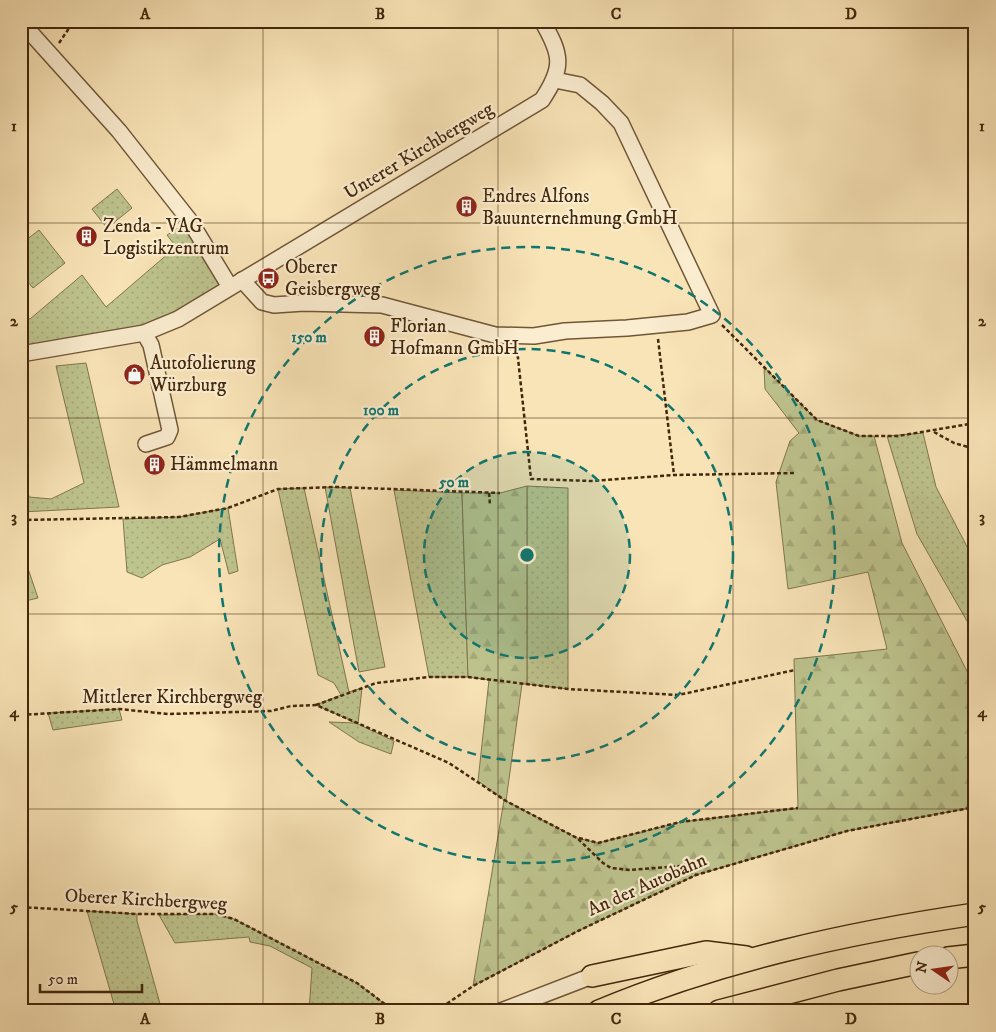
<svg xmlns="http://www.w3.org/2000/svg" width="996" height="1032" font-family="'IM FELL DW Pica',serif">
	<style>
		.green { fill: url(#green-dots); stroke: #80764d }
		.forest { fill: url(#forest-firs); stroke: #80764d }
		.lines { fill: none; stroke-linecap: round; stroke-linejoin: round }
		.minor-casing { stroke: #705637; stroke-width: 18 }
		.highway-casing { stroke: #43270c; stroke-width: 24 }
		.path { stroke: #43270c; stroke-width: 2.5; stroke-dasharray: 4 2.5; stroke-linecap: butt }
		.minor { stroke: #fbedd0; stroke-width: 15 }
		.highway { stroke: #f9e4b7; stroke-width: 21 }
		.grid { fill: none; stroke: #43270c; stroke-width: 1; stroke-opacity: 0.55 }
		.ring { fill: none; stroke: #0f766e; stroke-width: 2.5; stroke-dasharray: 9 6 }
		.labels { text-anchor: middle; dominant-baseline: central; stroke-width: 4.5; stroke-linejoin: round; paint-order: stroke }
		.street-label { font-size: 19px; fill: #43270c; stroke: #fbedd0 }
		.poi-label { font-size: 19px; fill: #43270c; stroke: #fbedd0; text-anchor: start }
		.centre { fill: #0f766e; stroke: #fbedd0; stroke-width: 2.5 }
		.ring-label { font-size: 15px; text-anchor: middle; font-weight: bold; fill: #0f766e; stroke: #fbedd0; stroke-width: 4.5; stroke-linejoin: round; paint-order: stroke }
		.neatline { fill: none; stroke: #43270c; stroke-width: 2 }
		.grid-label { font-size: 16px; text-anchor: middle; font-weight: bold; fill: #43270c }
	</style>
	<defs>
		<pattern id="green-dots" width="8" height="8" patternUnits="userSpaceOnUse" patternTransform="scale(1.25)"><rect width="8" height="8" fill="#bec48e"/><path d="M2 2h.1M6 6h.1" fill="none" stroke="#a4a879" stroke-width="1.8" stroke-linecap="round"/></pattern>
		<pattern id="forest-firs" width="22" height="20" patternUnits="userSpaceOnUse" patternTransform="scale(1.25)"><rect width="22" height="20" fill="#bec48e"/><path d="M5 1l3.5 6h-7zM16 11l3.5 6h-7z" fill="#a4a879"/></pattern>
	</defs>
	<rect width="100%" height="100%" fill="#f9e4b7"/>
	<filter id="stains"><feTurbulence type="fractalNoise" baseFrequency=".004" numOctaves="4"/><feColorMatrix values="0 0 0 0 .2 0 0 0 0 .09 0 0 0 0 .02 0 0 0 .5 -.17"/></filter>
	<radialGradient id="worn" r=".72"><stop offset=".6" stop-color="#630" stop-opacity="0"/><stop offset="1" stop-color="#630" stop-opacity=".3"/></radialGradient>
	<!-- green -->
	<g class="green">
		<polygon points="117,189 132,208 107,228 92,209"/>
		<polygon points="190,221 230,287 178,319 21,354 21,318 30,319 82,275 106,307 176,247 167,235"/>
		<polygon points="39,230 65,263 33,288 21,274 21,244"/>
		<polygon points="86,363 119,507 21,512 21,457 29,497 51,499 84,483 56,366"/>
		<polygon points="923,433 936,487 975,562 975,635 917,534 887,436"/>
		<polygon points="527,486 568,488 568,689 527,684"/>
		<polygon points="325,487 350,488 385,667 359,672"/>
		<polygon points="304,488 349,692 362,688 358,724 394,741 391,754 359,742 329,722 356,723 316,705 341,695 334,683 318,675 278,489"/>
		<polygon points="394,490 462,493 468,677 429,677"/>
		<polygon points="228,508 238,571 229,574 220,539 190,557 162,565 142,578 127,572 123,519 179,517"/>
		<polygon points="21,548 38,598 21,602"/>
		<polygon points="119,709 122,720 53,730 48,713"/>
		<polygon points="87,911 137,914 137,921 162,1011 116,1011"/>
		<polygon points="216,914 234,919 357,983 394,1011 309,1011 312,968 270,946 250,942 249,937 175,943 159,915"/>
	</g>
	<!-- forest -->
	<polygon class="forest" points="764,367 817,420 859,436 874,436 902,543 975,687 975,807 847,831 696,875 578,931 473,986 504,800 478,781 489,680 468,677 462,493 500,493 527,486 527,684 522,684 506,801 577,838 598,843 681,822 798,808 794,659 887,649 868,572 788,589 776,482 790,441 799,433 765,389"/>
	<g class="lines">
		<defs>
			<g id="minor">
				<polyline points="21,22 119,131 190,221 230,287"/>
				<polyline points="242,280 262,302 274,305 304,303 382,305 495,335 534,336 565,331 627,328 688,322 712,315 621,123 602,103 580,85 555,80"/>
				<polyline points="144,333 151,345 170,430 167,437 146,444"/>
				<path d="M 21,354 L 144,333 L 178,319 L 542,100 C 564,67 562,55 542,21"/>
				<polyline points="501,1011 592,976"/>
			</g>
			<g id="highway">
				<polyline points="948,958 975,955"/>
				<polyline points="592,976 706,952 746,957"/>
				<path d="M 599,1011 C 719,961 846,933 975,914"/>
				<polyline points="719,1011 838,980 918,963"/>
			</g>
		</defs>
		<!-- minor casing -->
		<use href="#minor" class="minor-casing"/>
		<!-- highway casing -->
		<use href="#highway" class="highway-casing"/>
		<!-- path -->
		<g class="path">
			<polyline points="59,43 74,21"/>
			<polyline points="722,325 817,420 859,436 898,436 975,423"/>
			<polyline points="658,339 674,475"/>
			<polyline points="517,349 531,479 591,481 674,475 796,473"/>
			<polyline points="934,432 954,443 975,449"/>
			<polyline points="489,493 490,505"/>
			<polyline points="21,520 179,517 228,508 278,489 336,487 500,493"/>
			<polyline points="316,705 376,683 429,677 468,677 568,689 678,695 795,670"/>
			<polyline points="21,715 119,709 168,714 271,711 291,706 316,705 449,763 506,801 577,838 603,863 611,868 630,870 680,866 696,875"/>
			<polyline points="579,838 598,843 680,822 798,808"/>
			<polyline points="21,907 137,914 216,914 234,919 357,983 394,1011"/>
			<polyline points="436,1011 473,986 578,931 696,875 847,831 975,807"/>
		</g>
		<!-- minor -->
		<use href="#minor" class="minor"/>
		<!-- highway -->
		<use href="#highway" class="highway"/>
	</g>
	<!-- grid -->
	<path class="grid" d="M 263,21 L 263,1011M 498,21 L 498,1011M 733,21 L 733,1011M 21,223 L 975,223M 21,418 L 975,418M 21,614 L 975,614M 21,809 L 975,809"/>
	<!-- distance rings -->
	<circle cx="527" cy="555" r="103" fill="#0f766e" fill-opacity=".12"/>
	<g class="ring">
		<circle cx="527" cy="555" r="103"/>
		<circle cx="527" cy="555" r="206"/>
		<circle cx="527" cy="555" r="308"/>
	</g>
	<!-- icons -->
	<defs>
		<symbol id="building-disc" viewBox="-11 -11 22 22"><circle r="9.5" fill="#8f2418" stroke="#fbedd0"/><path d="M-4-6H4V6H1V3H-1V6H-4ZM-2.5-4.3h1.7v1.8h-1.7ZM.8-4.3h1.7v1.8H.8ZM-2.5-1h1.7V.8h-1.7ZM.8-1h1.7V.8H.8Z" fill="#fff"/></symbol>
		<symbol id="bus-disc" viewBox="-11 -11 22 22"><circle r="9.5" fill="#8f2418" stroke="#fbedd0"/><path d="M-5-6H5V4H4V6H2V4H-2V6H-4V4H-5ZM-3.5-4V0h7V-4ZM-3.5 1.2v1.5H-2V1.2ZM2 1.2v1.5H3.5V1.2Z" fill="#fff"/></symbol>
		<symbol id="shop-disc" viewBox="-11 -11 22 22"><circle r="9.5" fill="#8f2418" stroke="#fbedd0"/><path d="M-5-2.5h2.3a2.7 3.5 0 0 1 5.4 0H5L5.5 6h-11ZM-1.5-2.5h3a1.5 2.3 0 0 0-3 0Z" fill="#fff"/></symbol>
	</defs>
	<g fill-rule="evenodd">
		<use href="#building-disc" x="454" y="194" width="25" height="25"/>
		<use href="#building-disc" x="74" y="224" width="25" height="25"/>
		<use href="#bus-disc" x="256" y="266" width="25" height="25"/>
		<use href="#building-disc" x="362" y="324" width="25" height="25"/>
		<use href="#shop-disc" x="122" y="362" width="25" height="25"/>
		<use href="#building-disc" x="142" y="452" width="25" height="25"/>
	</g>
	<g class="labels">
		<!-- street labels -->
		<g class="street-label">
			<text transform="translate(419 151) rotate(-31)">Unterer Kirchbergweg</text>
			<text x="172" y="697">Mittlerer Kirchbergweg</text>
			<text transform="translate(647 885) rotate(-24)">An der Autobahn</text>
			<text transform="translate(146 900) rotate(3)">Oberer Kirchbergweg</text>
		</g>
		<!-- poi labels -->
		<g class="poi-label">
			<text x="482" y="196">Endres Alfons<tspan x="482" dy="22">Bauunternehmung GmbH</tspan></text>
			<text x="103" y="226">Zenda - VAG<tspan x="103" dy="22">Logistikzentrum</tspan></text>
			<text x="285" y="267">Oberer<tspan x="285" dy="22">Geisbergweg</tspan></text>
			<text x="390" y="326">Florian<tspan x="390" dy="22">Hofmann GmbH</tspan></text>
			<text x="150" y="363">Autofolierung<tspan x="150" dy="22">Würzburg</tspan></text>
			<text x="170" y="464">Hämmelmann</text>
		</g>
	</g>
	<circle cx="527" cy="555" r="8" class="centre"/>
	<g class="ring-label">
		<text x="309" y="342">150 m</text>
		<text x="381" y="415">100 m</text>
		<text x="454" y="487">50 m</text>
	</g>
	<!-- margin -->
	<rect width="996" height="1032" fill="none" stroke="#f9e4b7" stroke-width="55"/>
	<!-- north arrow -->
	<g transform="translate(934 970) rotate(283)"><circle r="24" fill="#fbedd0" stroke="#b19e82"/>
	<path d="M0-4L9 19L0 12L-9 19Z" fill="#8f2418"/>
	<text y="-8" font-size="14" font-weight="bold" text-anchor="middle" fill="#43270c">N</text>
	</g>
	<!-- scale -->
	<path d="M40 984v8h102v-8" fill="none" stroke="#43270c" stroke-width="2.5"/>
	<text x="48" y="984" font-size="15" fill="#43270c" stroke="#fbedd0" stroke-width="4" paint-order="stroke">50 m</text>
	<rect x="28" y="28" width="940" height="976" class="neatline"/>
	<g class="grid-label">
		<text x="145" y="19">A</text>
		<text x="380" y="19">B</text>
		<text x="616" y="19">C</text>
		<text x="851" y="19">D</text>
		<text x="14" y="131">1</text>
		<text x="982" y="131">1</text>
		<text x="14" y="326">2</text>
		<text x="982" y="326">2</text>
		<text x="14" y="522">3</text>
		<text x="982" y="522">3</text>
		<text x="14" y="717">4</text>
		<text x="982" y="717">4</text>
		<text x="14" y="912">5</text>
		<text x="982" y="912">5</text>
		<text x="145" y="1024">A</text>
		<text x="380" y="1024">B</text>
		<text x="616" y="1024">C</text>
		<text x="851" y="1024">D</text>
	</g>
	<rect width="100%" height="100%" filter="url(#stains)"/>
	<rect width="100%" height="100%" fill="url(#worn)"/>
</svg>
